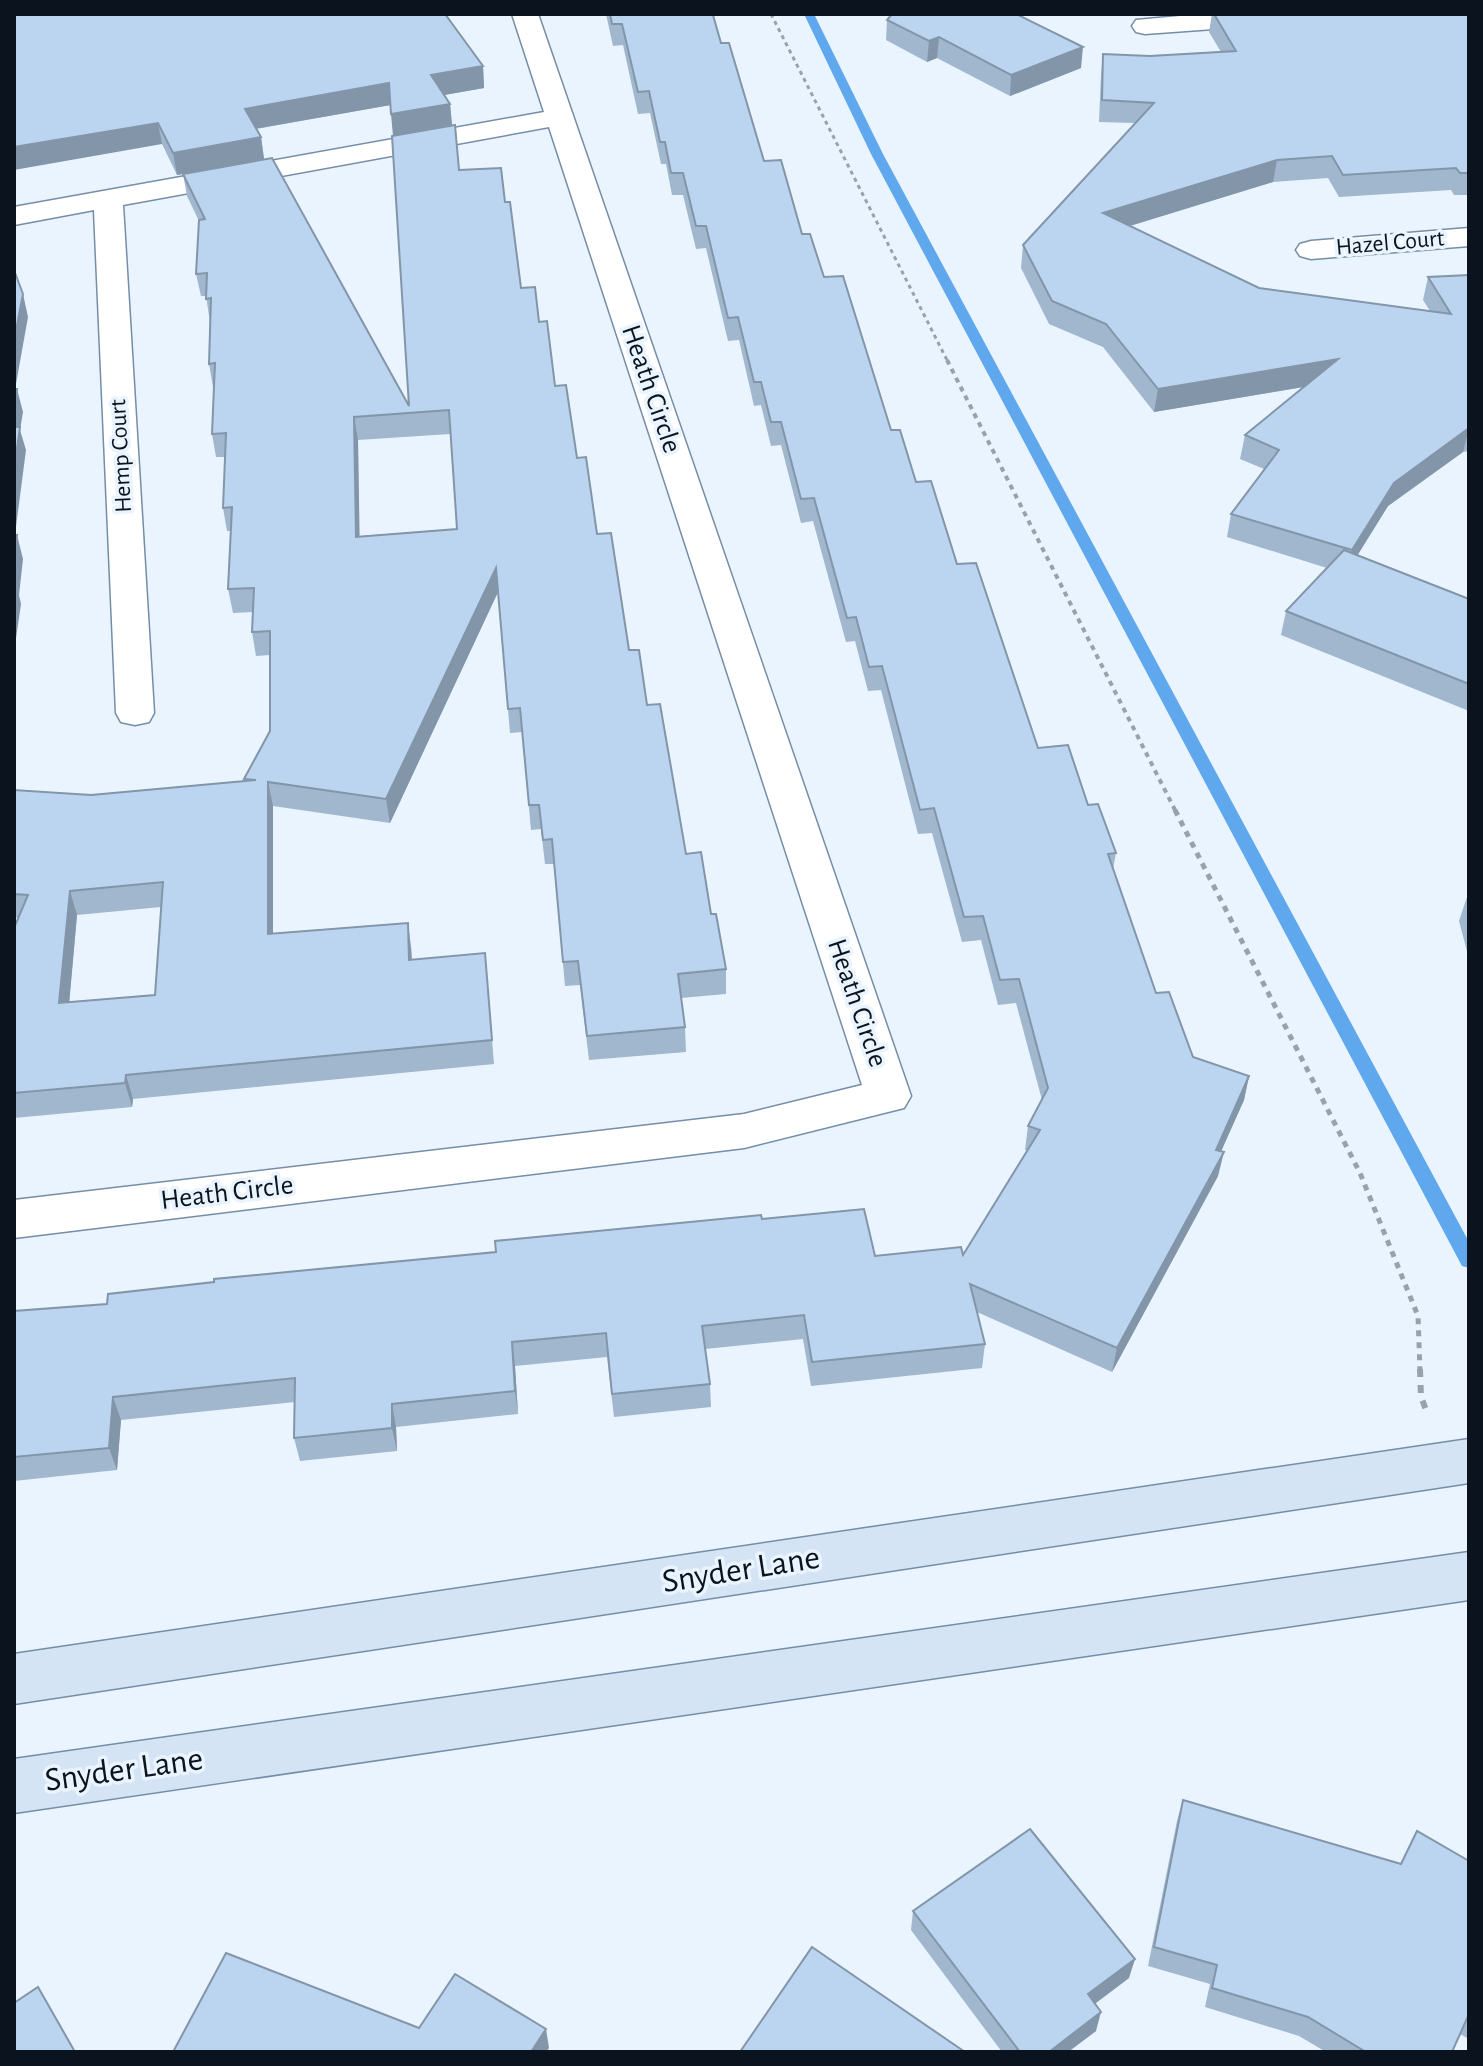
<svg xmlns="http://www.w3.org/2000/svg" width="1483" height="2066" font-family="'Alegreya Sans',sans-serif">
	<style>
		.lines { fill: none; stroke-linecap: round; stroke-linejoin: round }
		.stream { fill: #60a8ee; fill-rule: evenodd }
		.street-casing { stroke: #758da6; stroke-width: 3 }
		.secondary-casing { stroke: #758da6; stroke-width: 3 }
		.path-far3 { stroke: #98a2ad; stroke-width: 3; stroke-dasharray: 4 4; stroke-linecap: butt }
		.path-far2 { stroke: #98a2ad; stroke-width: 4; stroke-dasharray: 5 5; stroke-linecap: butt }
		.path-far1 { stroke: #98a2ad; stroke-width: 5; stroke-dasharray: 6 6; stroke-linecap: butt }
		.path { stroke: #98a2ad; stroke-width: 6; stroke-dasharray: 8 8; stroke-linecap: butt }
		.street { fill: #fff; fill-rule: evenodd }
		.secondary { fill: #d4e4f4; fill-rule: evenodd }
		.wall { fill: #a1b7ce; fill-rule: evenodd }
		.shaded-wall { fill: #8395a8 }
		.building { fill: #bbd5f0; stroke: #8395a8; stroke-width: 2; fill-rule: evenodd }
		.labels { text-anchor: middle; dominant-baseline: central; stroke-width: 7; stroke-linejoin: round; paint-order: stroke }
		.far-street-label { font-size: 24px; fill: #0b141e; stroke: #e9f4ff }
		.street-label { font-size: 28px; fill: #0b141e; stroke: #e9f4ff }
		.near-street-label { font-size: 34px; fill: #0b141e; stroke: #e9f4ff }
	</style>
	<rect width="100%" height="100%" fill="#e9f4ff"/>
	<g class="lines">
		<!-- stream -->
		<polygon class="stream" points="804,14 814,14 883,154 1469,1242 1469,1268 1462,1266 871,154"/>
		<defs>
			<g id="street">
				<polygon points="512,14 538,14 911,1096 904,1108 744,1148 14,1238 14,1200 744,1114 862,1085 549,127 123,205 154,713 149,722 135,725 121,722 116,713 94,210 14,225 14,207 544,112"/>
				<polygon points="1202,14 1324,14 1320,20 1311,22 1145,34 1136,32 1132,26 1136,20"/>
				<polygon points="1469,228 1469,246 1311,259 1300,256 1296,250 1300,244 1311,241"/>
			</g>
			<g id="secondary">
				<polygon points="1469,1439 1469,1483 14,1704 14,1654"/>
				<polygon points="1469,1552 1469,1600 14,1813 14,1759"/>
			</g>
		</defs>
		<!-- street casing -->
		<use href="#street" class="street-casing"/>
		<!-- secondary casing -->
		<use href="#secondary" class="secondary-casing"/>
		<!-- path-far3 -->
		<polyline class="path-far3" points="771,14 948,362"/>
		<!-- path-far2 -->
		<polyline class="path-far2" points="947,360 1176,812"/>
		<!-- path-far1 -->
		<polyline class="path-far1" points="1175,810 1360,1173 1418,1316 1420,1371"/>
		<!-- path -->
		<polyline class="path" points="1420,1369 1421,1397 1428,1415"/>
		<!-- street -->
		<use href="#street" class="street"/>
		<!-- secondary -->
		<use href="#secondary" class="secondary"/>
	</g>
	<!-- wall -->
	<g class="wall">
		<polygon points="14,14 483,66 484,88 444,95 450,104 452,125 390,105 256,129 261,137 264,159 177,175 162,144"/>
		<polygon points="606,14 704,14 721,43 764,161 824,277 891,430 957,564 1038,748 1088,805 1116,853 1113,869 1156,993 1193,1057 1249,1076 1244,1100 1221,1151 1218,1176 1112,1372 977,1312 985,1344 982,1368 811,1386 803,1339 705,1349 710,1384 711,1407 614,1417 607,1357 515,1366 518,1414 396,1427 397,1451 300,1461 294,1438 295,1402 121,1420 117,1470 14,1481 14,1311 107,1304 496,1252 762,1219 875,1256 963,1255 1027,1150 1025,1150 1028,1126 1042,1100 1016,1003 998,1005 981,940 962,942 932,833 918,834 881,690 868,691 855,641 846,642 813,521 801,523 781,445 771,446 761,405 754,406 739,340 728,341 706,248 696,249 683,195 672,195 666,164 661,164 650,113 638,114 623,45 613,46"/>
		<polygon points="1212,14 1469,14 1469,195 1454,195 1451,190 1339,197 1328,178 1273,182 1130,226 1259,288 1430,311 1423,300 1428,277 1469,275 1469,451 1463,452 1388,506 1357,555 1469,599 1469,711 1281,635 1286,611 1327,568 1227,537 1231,514 1264,469 1240,459 1245,435 1304,387 1154,412 1103,347 1049,324 1021,268 1023,245 1135,123 1099,122 1101,75 1103,54 1150,56 1221,52 1209,32"/>
		<polygon points="887,20 1081,68 1010,96 937,58 927,62 886,40"/>
		<path d="M 459,170 L 505,202 L 521,288 L 539,322 L 555,386 L 577,458 L 629,650 L 647,705 L 686,854 L 711,914 L 726,969 L 726,994 L 681,998 L 685,1027 L 686,1052 L 589,1060 L 580,985 L 565,986 L 554,864 L 545,864 L 541,829 L 531,830 L 522,732 L 510,733 L 498,592 L 390,823 L 273,806 L 273,934 L 411,947 L 412,960 L 487,978 L 494,1064 L 133,1099 L 132,1107 L 14,1118 L 14,928 L 18,918 L 14,917 L 14,790 L 91,795 L 245,782 L 244,779 L 270,731 L 270,655 L 256,656 L 252,632 L 253,612 L 233,613 L 228,589 L 231,531 L 227,531 L 223,508 L 225,457 L 216,457 L 212,434 L 214,387 L 213,387 L 209,364 L 210,322 L 206,296 L 201,296 L 196,274 L 199,221 L 187,196 L 183,174 L 409,406 ZM 450,434 L 457,529 L 359,536 L 358,440 ZM 161,907 L 155,995 L 69,1002 L 77,915 Z"/>
		<polygon points="1467,897 1469,897 1469,959 1459,921"/>
		<polygon points="1183,1800 1401,1864 1469,1861 1469,2039 1460,2034 1452,2052 1326,2052 1299,2036 1205,2007 1210,1984 1148,1966 1177,1821"/>
		<polygon points="913,1911 1129,1978 1095,2004 1096,2031 1068,2052 1002,2052 911,1930"/>
	</g>
	<!-- shaded-wall -->
	<g class="shaded-wall">
		<polygon points="939,37 937,58 927,62 929,41"/>
		<polygon points="1083,47 1081,68 1010,96 1011,75"/>
		<polygon points="483,66 484,88 433,97 431,75"/>
		<polygon points="389,83 391,105 248,130 245,109"/>
		<polygon points="450,104 452,125 393,136 391,114"/>
		<polygon points="158,123 162,144 14,170 14,147"/>
		<polygon points="261,137 264,159 177,175 173,153"/>
		<polygon points="1277,160 1273,182 1100,235 1103,213"/>
		<polygon points="23,294 28,317 14,395 14,341"/>
		<polygon points="1338,359 1333,382 1154,412 1158,389"/>
		<polygon points="17,389 23,412 20,430 26,450 14,542 14,408"/>
		<polygon points="354,417 358,440 360,560 356,537"/>
		<polygon points="1469,428 1463,452 1388,506 1346,574 1352,550 1394,483"/>
		<polygon points="17,535 23,559 19,595 21,604 14,652 14,558"/>
		<polygon points="496,568 498,592 390,823 386,799"/>
		<polygon points="268,782 273,806 273,959 268,934"/>
		<polygon points="70,891 77,915 67,1028 59,1003"/>
		<polygon points="408,923 411,947 413,984 409,960"/>
		<polygon points="126,1075 133,1099 132,1107 125,1083"/>
		<polygon points="1249,1076 1244,1100 1211,1174 1216,1150"/>
		<polygon points="1224,1152 1218,1176 1112,1372 1117,1348"/>
		<polygon points="512,1342 515,1366 518,1414 515,1391"/>
		<polygon points="113,1397 121,1420 117,1470 109,1448"/>
		<polygon points="392,1404 396,1427 397,1451 392,1428"/>
		<polygon points="1135,1959 1129,1978 1082,2013 1088,1994"/>
		<polygon points="1101,2012 1096,2031 1068,2052 1049,2052"/>
		<polygon points="546,2029 549,2048 546,2052 531,2052"/>
	</g>
	<!-- building -->
	<g class="building">
		<polygon points="14,14 445,14 483,66 431,75 450,104 391,114 389,83 245,109 261,137 173,153 158,123 14,147"/>
		<polygon points="610,14 713,15 721,43 729,43 764,161 781,160 802,234 810,234 824,277 843,276 891,430 900,430 916,482 931,481 957,564 976,563 1038,748 1068,745 1088,805 1098,804 1116,853 1108,854 1156,993 1169,992 1193,1057 1249,1076 1216,1150 1224,1152 1117,1348 970,1284 985,1344 812,1362 804,1315 702,1326 710,1384 612,1394 606,1333 512,1342 515,1391 392,1404 392,1428 294,1438 295,1378 113,1397 109,1448 14,1457 14,1311 107,1304 108,1294 214,1282 214,1279 496,1252 495,1241 761,1215 762,1219 864,1209 875,1256 961,1247 963,1255 1040,1130 1028,1126 1048,1088 1019,979 1000,980 983,916 964,917 934,808 920,810 882,666 869,667 856,617 847,618 814,498 801,499 781,422 771,422 761,382 754,382 738,317 728,318 706,226 696,226 683,173 671,173 665,142 660,142 649,91 638,92 622,24 612,24"/>
		<polygon points="892,14 1016,14 1083,47 1011,75 939,37 929,41 887,20"/>
		<polygon points="1214,14 1469,14 1469,173 1460,173 1456,168 1343,175 1332,156 1277,160 1103,213 1259,288 1451,314 1428,277 1469,275 1469,428 1394,483 1352,550 1231,514 1279,450 1245,435 1338,359 1158,389 1106,324 1052,301 1023,245 1154,103 1102,100 1103,54 1150,56 1236,51"/>
		<path d="M 455,125 L 459,170 L 501,168 L 505,202 L 510,202 L 521,288 L 535,287 L 539,322 L 547,321 L 555,386 L 566,385 L 577,458 L 586,457 L 597,534 L 611,533 L 629,650 L 639,650 L 647,705 L 660,704 L 686,854 L 701,852 L 711,914 L 716,914 L 726,969 L 678,974 L 685,1027 L 587,1036 L 578,961 L 563,962 L 552,839 L 543,840 L 539,805 L 529,805 L 520,708 L 508,709 L 496,568 L 386,799 L 268,782 L 268,934 L 408,923 L 409,960 L 485,953 L 492,1040 L 126,1075 L 125,1083 L 14,1093 L 14,928 L 28,895 L 14,894 L 14,790 L 91,795 L 256,780 L 244,779 L 270,731 L 270,631 L 252,632 L 254,588 L 228,589 L 232,507 L 223,508 L 226,433 L 212,434 L 215,363 L 209,364 L 211,298 L 206,299 L 207,273 L 196,274 L 199,220 L 205,219 L 183,174 L 272,158 L 409,406 L 392,136 ZM 449,410 L 457,529 L 356,537 L 354,417 ZM 163,882 L 155,995 L 59,1003 L 70,891 Z"/>
		<polygon points="14,270 23,294 14,341"/>
		<polygon points="14,389 17,389 14,408"/>
		<polygon points="14,427 20,427 14,469"/>
		<polygon points="17,535 14,558 14,536"/>
		<polygon points="1344,550 1469,599 1469,684 1286,611"/>
		<polygon points="1183,1800 1401,1864 1417,1831 1469,1861 1469,2014 1452,2052 1366,2052 1308,2017 1212,1988 1217,1965 1154,1947"/>
		<polygon points="1030,1829 1135,1959 1088,1994 1101,2012 1049,2052 1020,2052 913,1911"/>
		<polygon points="812,1947 965,2052 740,2052"/>
		<polygon points="226,1953 419,2028 455,1974 546,2029 531,2052 173,2052"/>
		<polygon points="38,1987 75,2052 14,2052 14,2003"/>
	</g>
	<g class="labels">
		<!-- far-street labels -->
		<g class="far-street-label">
			<text transform="translate(1390 243) rotate(-5)">Hazel Court</text>
			<text transform="translate(121 456) rotate(-93)">Hemp Court</text>
		</g>
		<!-- street labels -->
		<g class="street-label">
			<text transform="translate(651 389) rotate(71)">Heath Circle</text>
			<text transform="translate(857 1003) rotate(71)">Heath Circle</text>
			<text transform="translate(227 1193) rotate(-7)">Heath Circle</text>
		</g>
		<!-- near-street labels -->
		<g class="near-street-label">
			<text transform="translate(741 1570) rotate(-9)">Snyder Lane</text>
			<text transform="translate(124 1770) rotate(-8)">Snyder Lane</text>
		</g>
	</g>
	<!-- border -->
	<rect width="1483" height="2066" fill="none" stroke="#0b141e" stroke-width="32"/>
</svg>
